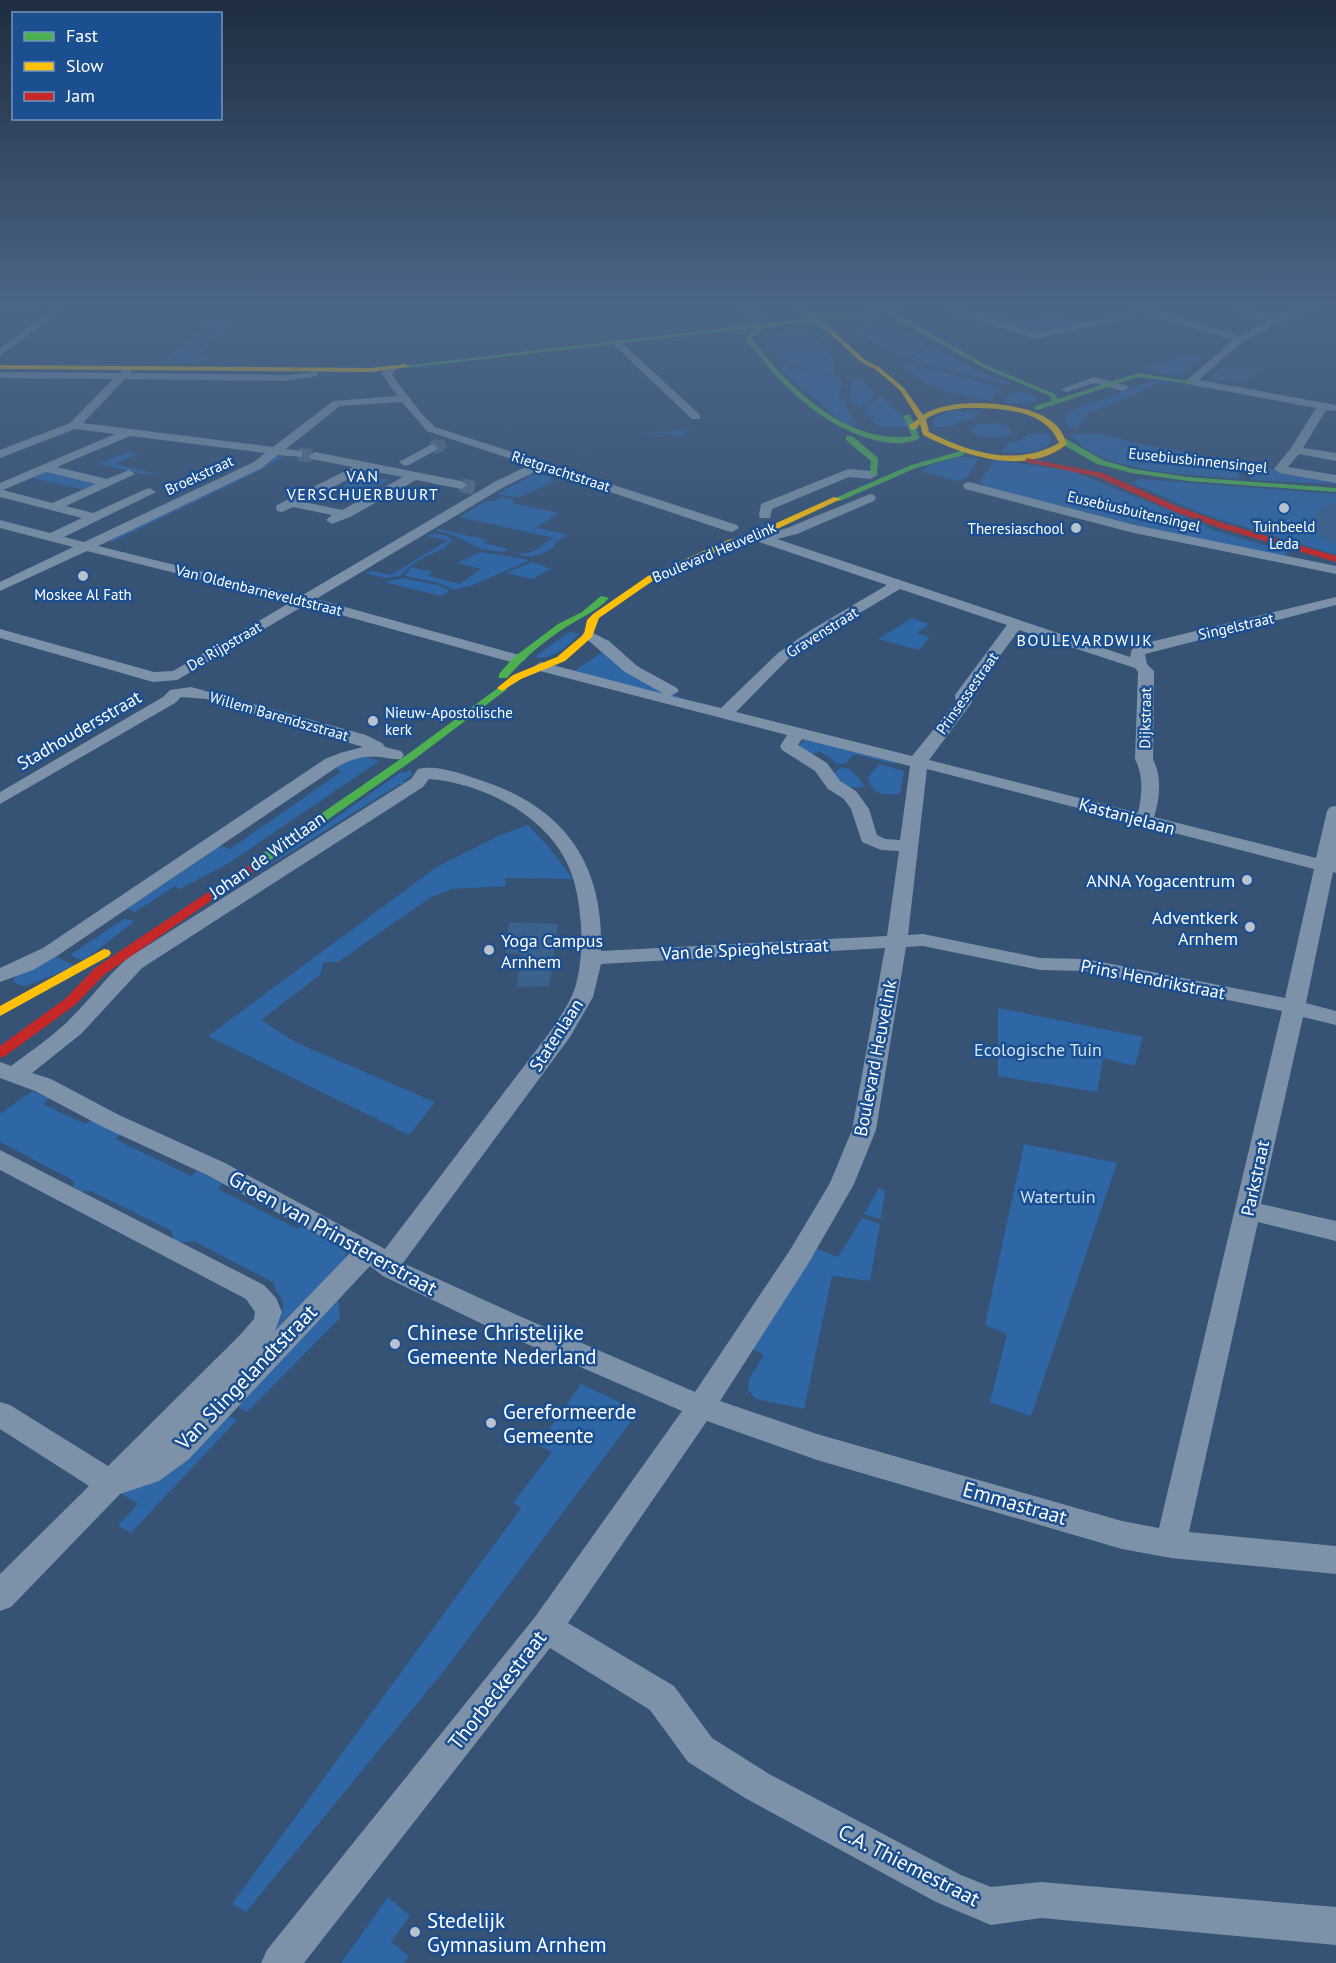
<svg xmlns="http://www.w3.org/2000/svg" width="1336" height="1963" font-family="'PT Sans',sans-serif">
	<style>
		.green { fill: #2f66a5 }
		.water { fill: #3b618d }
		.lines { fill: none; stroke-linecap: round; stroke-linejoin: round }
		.street-tunnel-far1 { stroke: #546c89; stroke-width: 10; stroke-dasharray: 10 5; stroke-linecap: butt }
		.street-tunnel { stroke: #546c89; stroke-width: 14; stroke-dasharray: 14 7; stroke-linecap: butt }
		.street { fill: #7d92a8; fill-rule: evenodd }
		.fast { fill: #4caf50; fill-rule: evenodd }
		.slow { fill: #ffc107; fill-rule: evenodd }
		.jam { fill: #c62828; fill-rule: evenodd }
		.fast-bridge { stroke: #4caf50; stroke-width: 7 }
		.poi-dot { fill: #b9c2ce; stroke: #1b4f8f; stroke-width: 2 }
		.labels { text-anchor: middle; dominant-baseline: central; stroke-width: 5; stroke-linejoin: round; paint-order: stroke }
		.far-street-label { font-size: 15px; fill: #fff; stroke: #1b4f8f }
		.far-poi-label { font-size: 15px; fill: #fff; stroke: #1b4f8f }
		.far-neighbourhood-label { font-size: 16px; letter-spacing: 1.5px; fill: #fff; stroke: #1b4f8f }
		.street-label { font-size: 18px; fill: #fff; stroke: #1b4f8f }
		.poi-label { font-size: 18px; fill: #fff; stroke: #1b4f8f; text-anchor: end }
		.park-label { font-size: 18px; fill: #cfe3fa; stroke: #1b4f8f }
		.near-street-label { font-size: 21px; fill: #fff; stroke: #1b4f8f }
		.near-poi-label { font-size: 21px; fill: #fff; stroke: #1b4f8f; text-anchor: start }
	</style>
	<rect width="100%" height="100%" fill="#365274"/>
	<!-- green -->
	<g class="green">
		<polygon points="729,304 752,304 767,315 780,315 785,319 752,322 739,319"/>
		<polygon points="1053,312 1087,323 1041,334 987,317 1004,313 1020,319"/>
		<polygon points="212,319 233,319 200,355 211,356 204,362 162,362"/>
		<polygon points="876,321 888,323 927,343 910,358 905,359 854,330"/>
		<path d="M 783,331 C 788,332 808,332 811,334 C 815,336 829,355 835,361 L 834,369 L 836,375 C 820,375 779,365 774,348 C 773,345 773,342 773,339 Z"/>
		<polygon points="930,344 972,368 1012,384 1010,386 910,360"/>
		<polygon points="1186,354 1203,357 1181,376 1140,368"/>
		<polygon points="905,362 1001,387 992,401 946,392 923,382 899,363"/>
		<path d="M 779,364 L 840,378 L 842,386 L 838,395 C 847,403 849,415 857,425 L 848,426 L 782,372 Z"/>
		<polygon points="852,378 862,379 875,396 861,408 850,401"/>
		<polygon points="1159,380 1171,383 1158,384 1088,414 1077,427 1068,427 1065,421 1067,413 1076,409 1140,385"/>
		<polygon points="1018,391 1035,395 1039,400 1027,404 1004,403 1010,394"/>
		<polygon points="879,394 906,420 909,427 880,427 864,413 865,409 878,399"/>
		<polygon points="948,411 983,411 975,417 956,423 954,426 935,427 933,419"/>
		<path d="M 996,423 L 1007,426 L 1013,433 C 1001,440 979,440 969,429 L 977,424 Z"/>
		<polygon points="693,429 684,431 684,437 660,433 628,435 556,460 627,435"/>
		<path d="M 1048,433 L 1051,442 C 1039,455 1017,453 1001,452 L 1008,443 L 1021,440 L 1029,434 Z"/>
		<path d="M 1071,434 L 1102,434 L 1135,443 L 1239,462 L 1239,479 C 1196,475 1096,473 1071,434 Z"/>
		<polygon points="128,452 138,454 115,464 161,475 141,474 99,464"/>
		<polygon points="287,454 269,466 112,542 107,540 268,465 276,456"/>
		<polygon points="958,457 979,458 966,478 957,481 921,471 931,465"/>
		<polygon points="994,460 1072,471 1201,523 1213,530 1287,552 1287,556 1181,536 986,487 980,482"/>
		<polygon points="1251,465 1336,482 1336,484 1251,480"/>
		<polygon points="47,471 100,484 85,490 32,478"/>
		<polygon points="535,473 554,478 550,480 554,482 518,498 497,494"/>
		<polygon points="366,474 379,479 390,479 363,494 338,489"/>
		<polygon points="1139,479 1336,494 1336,555 1205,515 1132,483"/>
		<path d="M 501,497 L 515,500 L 512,503 L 559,513 L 534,529 L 540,528 L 568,535 L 555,542 L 554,547 C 541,554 531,561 517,553 L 530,553 L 554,538 L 459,517 L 486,501 L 495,501 Z"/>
		<polygon points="439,529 488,540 484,543 509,549 503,552 481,549 449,533 435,531"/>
		<path d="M 431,534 L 444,535 L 453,540 C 437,556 418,555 400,576 L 386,578 L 366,573 L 371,571 L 391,575 L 448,540 L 426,536 Z"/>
		<polygon points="480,552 530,560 473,585 454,590 439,583 405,576 411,567 432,572 428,576 460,584 481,569 457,563"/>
		<polygon points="533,562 551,569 532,579 505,573"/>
		<polygon points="403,578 441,586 449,590 448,592 441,596 384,582"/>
		<polygon points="912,618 929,624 917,633 930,637 919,650 878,639"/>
		<path d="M 569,632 L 579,634 C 570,645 549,662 535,657 Z"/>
		<polygon points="605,650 663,690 689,701 573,672"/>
		<polygon points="804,739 896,762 894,764 854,754 845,764 838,764 821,752 810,754 799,746"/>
		<polygon points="363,756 379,761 231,862 180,889 175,886 135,912 127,909 212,852 217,844 230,849 342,771 330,766"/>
		<path d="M 879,764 L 904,771 L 900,794 C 887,794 873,798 868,777 Z"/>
		<path d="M 841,767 L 851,770 L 865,786 C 851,791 843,784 832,775 Z"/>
		<polygon points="410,770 412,775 403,781 407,784 400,784 254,875 401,772 405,773"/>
		<polygon points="528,825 549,847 573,879 505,878 506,886 452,889 431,897 338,962 324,962 320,975 261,1020 297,1043 435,1102 409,1135 208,1036 438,866 500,835"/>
		<polygon points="124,919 135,921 83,961 70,955"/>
		<polygon points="53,956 76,966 26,986 20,985 12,981 19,974"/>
		<polygon points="998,1008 1143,1037 1135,1066 1103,1058 1097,1092 998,1076"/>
		<path d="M 32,1091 L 49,1098 L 43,1104 L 85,1124 L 92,1120 L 121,1134 L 115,1139 L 191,1176 L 197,1171 L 223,1183 L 218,1189 L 298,1229 L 305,1224 L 342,1247 L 346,1253 L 345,1261 L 267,1346 C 271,1333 284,1318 283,1305 C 283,1297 275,1292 274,1283 L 194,1241 L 180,1243 L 173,1239 L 172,1231 L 91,1191 L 80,1191 L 73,1187 L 74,1181 L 0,1142 L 0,1114 Z"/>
		<polygon points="1024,1144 1117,1163 1031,1416 990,1402 1007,1334 985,1325"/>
		<polygon points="879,1188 885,1191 881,1219 864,1214"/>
		<polygon points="862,1218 880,1224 870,1281 832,1276 804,1409 756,1399 748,1390 749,1379 764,1355 751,1348 815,1248 838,1257"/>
		<polygon points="337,1291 340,1318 247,1412 232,1404"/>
		<polygon points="581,1384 639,1411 447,1667 246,1912 232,1904 521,1508 513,1503 552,1452 538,1445"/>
		<polygon points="223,1413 237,1420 131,1533 118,1525 138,1504 115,1489"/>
		<polygon points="388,1897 410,1916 391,1942 409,1956 404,1963 341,1963"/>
	</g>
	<!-- water -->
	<g class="water">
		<polygon points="1227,363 1261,368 1245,384 1210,379"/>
		<path d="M 1336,503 L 1336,544 L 1323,538 L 1314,529 C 1314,512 1320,506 1336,503 Z"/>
		<polygon points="509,922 558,924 549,986 517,987 521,954 505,953"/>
	</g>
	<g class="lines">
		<!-- street-tunnel-far1 -->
		<polyline class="street-tunnel-far1" points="436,447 445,443"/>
		<!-- street-tunnel -->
		<g class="street-tunnel">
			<polyline points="432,448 440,445"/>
			<polyline points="298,454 315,456"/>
			<polyline points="461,485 479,489"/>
		</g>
		<!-- street -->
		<g class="street">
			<polygon points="25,304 70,304 0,356 0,348 56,307 0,312 0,306"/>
			<polygon points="929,304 944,304 1037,333 1129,313 1134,316 1037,339"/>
			<polygon points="1115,304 1130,304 1239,336 1267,321 1218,304 1232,304 1275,318 1315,304 1329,304 1278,323 1243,341 1199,380 1336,405 1336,411 1326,410 1303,448 1336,453 1336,461 1299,454 1288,467 1336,475 1336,483 1280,473 1274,469 1291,448 1316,408 1187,384 1187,380 1233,340"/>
			<polygon points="613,340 619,340 700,415 700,419 692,419 613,344"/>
			<path d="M 392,365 L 397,368 L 392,375 L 420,412 L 435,427 L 737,525 L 739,528 L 732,532 L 727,531 L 541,469 L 504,487 L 316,599 L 523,656 L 526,659 L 518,664 L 305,605 L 177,680 L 153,682 L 0,638 L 0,629 L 154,672 L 173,671 L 291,602 L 87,551 L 0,591 L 0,582 L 73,547 L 0,528 L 0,520 L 50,533 L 82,518 L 0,497 L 0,483 L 115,434 L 75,429 L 0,458 L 0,450 L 70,423 L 113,379 L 0,378 L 0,372 L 119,373 L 127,368 L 132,371 L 131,373 L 286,375 L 317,372 L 317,376 L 286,381 L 125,379 L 83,423 L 273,447 L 333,401 L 397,396 L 381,372 ZM 402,402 L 427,431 L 530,465 L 496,481 L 301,596 L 98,546 L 262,468 L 278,455 L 302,457 L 302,451 L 286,449 L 340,406 ZM 130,436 L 265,453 L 254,462 L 84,542 L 64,537 L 156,492 L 150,488 L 146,489 L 93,513 L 66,506 L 135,474 L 129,470 L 107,479 L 57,467 ZM 46,472 L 96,484 L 52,503 L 3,490 Z"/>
			<polygon points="1094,377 1127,386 1128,388 1123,391 1094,383 1066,392 1061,389"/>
			<polygon points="432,444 436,446 436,450 409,465 405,466 399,462"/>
			<path d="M 315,452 L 461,481 L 467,485 L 461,489 L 416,480 L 350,517 L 332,524 L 326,520 L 332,515 L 293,507 L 282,512 L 277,511 L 276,508 L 277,505 L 353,467 L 311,459 L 309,456 ZM 366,470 L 403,477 L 342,510 L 304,502 Z"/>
			<polygon points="848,469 871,471 877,475 871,479 849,477 772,509 770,518 760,518 759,515 761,504"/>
			<polygon points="969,482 1135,525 1336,566 1336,574 1134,533 965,489 963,486 965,483"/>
			<path d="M 870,494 L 874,495 L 876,498 L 874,501 L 797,534 L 777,539 L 1130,657 L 1132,649 L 1142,644 L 1336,597 L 1336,605 L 1145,654 L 1147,664 L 1154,671 L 1153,759 C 1162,777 1160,798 1154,817 L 1316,858 L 1327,811 L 1330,807 L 1336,806 L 1336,873 L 1333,872 L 1306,1003 L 1336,1011 L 1336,1025 L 1303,1017 L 1261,1204 L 1336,1221 L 1336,1241 L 1258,1222 L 1189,1532 L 1336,1546 L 1336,1574 L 1171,1558 L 1122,1549 L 817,1460 L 707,1421 L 568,1623 L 674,1686 L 712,1738 L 769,1774 L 961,1875 L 991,1887 L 1041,1882 L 1336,1907 L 1336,1945 L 1041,1918 L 991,1925 L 936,1902 L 745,1798 L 688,1762 L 650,1710 L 550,1648 L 304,1963 L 261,1963 L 267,1950 L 535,1617 L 682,1411 L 497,1331 L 383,1276 L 370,1266 L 189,1459 L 159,1481 L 120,1494 L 11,1607 L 0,1611 L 0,1574 L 89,1486 L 0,1429 L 0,1402 L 10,1405 L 108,1466 L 240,1335 L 254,1319 L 255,1312 L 246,1299 L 0,1170 L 0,1150 L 264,1285 L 276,1298 L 282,1312 L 275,1331 L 351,1252 L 207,1175 L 103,1127 L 35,1091 L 0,1078 L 0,1062 L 11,1066 C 32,1050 55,1035 73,1016 C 92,997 107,976 128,958 L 411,779 L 418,769 C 437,764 462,774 480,780 C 564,807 604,863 601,951 L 887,936 L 899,851 L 881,850 L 862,842 L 851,809 L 844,799 L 828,789 L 815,771 L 782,750 L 780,746 L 787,735 L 536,670 L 533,667 L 541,662 L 664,694 L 625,672 L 582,635 L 584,632 L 589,631 L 609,641 L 637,666 L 677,688 L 679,691 L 671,696 L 721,708 L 778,653 L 811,630 L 887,585 L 750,539 L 748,536 L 750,533 L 764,535 L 787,528 ZM 900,589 L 1007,625 L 955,695 L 956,702 L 912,756 L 736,712 L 788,659 L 821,636 ZM 1019,630 L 1135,668 L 1138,672 L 1135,759 C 1144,776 1142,795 1138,813 L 929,760 L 970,705 L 972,702 L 971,695 ZM 802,739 L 910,766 L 900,840 L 885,839 L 877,835 L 869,809 L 856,791 L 840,781 L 827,763 L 798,745 ZM 927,769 L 1314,869 L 1285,998 L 1086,959 L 1040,958 L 923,934 L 908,935 ZM 429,779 C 480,783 540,812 565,859 C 576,879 579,902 581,925 C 582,946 581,968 575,988 C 570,1003 561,1015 553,1028 L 385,1249 L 225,1163 L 119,1115 L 51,1079 L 32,1073 L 81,1034 L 142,968 L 423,787 ZM 923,946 L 1040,970 L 1086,971 L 1282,1011 L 1159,1528 L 1122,1521 L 817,1434 L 720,1401 L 808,1264 L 854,1184 L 876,1130 L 906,947 ZM 885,948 L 852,1130 L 830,1183 L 790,1250 L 695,1392 L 517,1315 L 403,1263 L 570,1037 L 593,997 L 601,964 Z"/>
			<path d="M 191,687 L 366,735 L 382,743 L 385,747 L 401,751 L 404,755 L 401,759 C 394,760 389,758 381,757 C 365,755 351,759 337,767 L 57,956 L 33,970 L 0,982 L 0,968 L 43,948 L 325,759 L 340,753 L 363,747 L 206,699 L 181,697 L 175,703 L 0,804 L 0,792 L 163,697 L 170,690 Z"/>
		</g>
		<!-- fast -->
		<g class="fast">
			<path d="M 895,308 L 898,310 L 896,314 L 988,366 L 1055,394 L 1058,399 L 1138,373 L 1194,382 L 1191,384 L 1138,377 L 1038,410 L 1035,410 L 1035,406 L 1052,401 L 1050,396 L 984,368 L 891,316 L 891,312 L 771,327 L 756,332 L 751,338 C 789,387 845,445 912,436 L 903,416 L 910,414 L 920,438 C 910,444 894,444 884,442 C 825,431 779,384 745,338 L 756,328 L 406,368 L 403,366 Z"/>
			<polygon points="846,436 852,436 878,458 877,476 870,474 871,461 846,440"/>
			<polygon points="1060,439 1066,439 1103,460 1133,469 1188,477 1336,488 1336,492 1188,481 1132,473 1097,464 1060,443"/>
			<polygon points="961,451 964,451 964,455 916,468 840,501 833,499 911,465"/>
			<path d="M 601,596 L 609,598 C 595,613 579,618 563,629 C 542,643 523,659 507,678 L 499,678 L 499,674 L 514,657 L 558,624 L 582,612 Z"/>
			<polygon points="502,685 507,688 506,690 416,758 263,865 255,865 253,862 255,859 408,754"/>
		</g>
		<!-- slow -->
		<g class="slow">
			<path d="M 825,327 L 829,327 L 865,360 L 879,367 L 904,388 L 923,415 C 952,396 1024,401 1051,421 C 1060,427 1063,434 1067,444 C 1027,477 964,456 923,435 L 920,424 L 916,429 L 910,429 L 910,425 L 918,419 L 900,390 L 875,369 L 861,362 L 825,329 ZM 964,408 C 997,408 1046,408 1059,443 C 1016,467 970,453 929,432 L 926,419 C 938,411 950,410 964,408 Z"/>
			<polygon points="406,364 408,367 371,372 0,369 0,365 371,368"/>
			<polygon points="834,497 841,499 758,538 734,544 654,580 599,618 592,637 565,661 521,679 502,691 497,688 513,675 557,657 584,634 587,620 593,614 648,576 728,540 752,534"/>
			<polygon points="104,949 109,950 111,953 109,956 0,1016 0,1006"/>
		</g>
		<!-- jam -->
		<g class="jam">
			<polygon points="1026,458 1103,473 1179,507 1226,524 1336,556 1336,562 1220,528 1173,511 1098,477 1026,462"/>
			<polygon points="259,858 265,862 263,865 105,974 75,1005 5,1056 0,1058 0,1046 65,999 95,968"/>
		</g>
		<!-- fast-bridge -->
		<polyline class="fast-bridge" points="793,304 827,328"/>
	</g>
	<!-- sky -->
	<linearGradient id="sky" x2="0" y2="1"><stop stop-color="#1e2d40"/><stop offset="0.53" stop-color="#4c6688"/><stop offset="1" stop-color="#4c6688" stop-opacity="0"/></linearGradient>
	<rect width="1336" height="579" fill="url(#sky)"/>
	<!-- markers -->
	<g class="poi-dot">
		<circle cx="1284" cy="508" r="6"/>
		<circle cx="1076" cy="528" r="6"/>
		<circle cx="83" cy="576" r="6"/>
		<circle cx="373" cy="721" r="6"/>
		<circle cx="1247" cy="880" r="6"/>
		<circle cx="1250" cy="927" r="6"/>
		<circle cx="489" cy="950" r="6"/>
		<circle cx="395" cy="1344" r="6"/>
		<circle cx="491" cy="1423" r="6"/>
		<circle cx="415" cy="1932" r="6"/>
	</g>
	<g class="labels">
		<!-- far-street labels -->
		<g class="far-street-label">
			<text transform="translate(1198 460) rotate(6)">Eusebiusbinnensingel</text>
			<text transform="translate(561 471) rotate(18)">Rietgrachtstraat</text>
			<text transform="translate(199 475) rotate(-25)">Broekstraat</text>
			<text transform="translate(1134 511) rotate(13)">Eusebiusbuitensingel</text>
			<text transform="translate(714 552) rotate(-23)">Boulevard Heuvelink</text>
			<text transform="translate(259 590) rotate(14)">Van Oldenbarneveldtstraat</text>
			<text transform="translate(1236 626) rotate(-13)">Singelstraat</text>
			<text transform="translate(822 632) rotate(-32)">Gravenstraat</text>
			<text transform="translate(224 646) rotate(-30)">De Rijpstraat</text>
			<text transform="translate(967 693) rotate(-55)">Prinsessestraat</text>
			<text transform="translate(279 716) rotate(16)">Willem Barendszstraat</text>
			<text transform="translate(1145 718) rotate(-89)">Dijkstraat</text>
		</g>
		<!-- far-poi labels -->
		<g class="far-poi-label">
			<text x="1284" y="526">Tuinbeeld<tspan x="1284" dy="17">Leda</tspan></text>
			<text x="1064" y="528" text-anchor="end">Theresiaschool</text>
			<text x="83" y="594">Moskee Al Fath</text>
			<text x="385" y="712" text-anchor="start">Nieuw-Apostolische<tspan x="385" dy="17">kerk</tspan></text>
		</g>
		<!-- far-neighbourhood labels -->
		<g class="far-neighbourhood-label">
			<text x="363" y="476">VAN<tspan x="363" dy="18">VERSCHUERBUURT</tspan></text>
			<text x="1085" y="640">BOULEVARDWIJK</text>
		</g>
		<!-- street labels -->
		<g class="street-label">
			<text transform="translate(79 730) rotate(-30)">Stadhoudersstraat</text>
			<text transform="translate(1127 816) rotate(15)">Kastanjelaan</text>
			<text transform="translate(267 855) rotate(-35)">Johan de Wittlaan</text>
			<text transform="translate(745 949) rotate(-3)">Van de Spieghelstraat</text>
			<text transform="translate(1153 979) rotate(11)">Prins Hendrikstraat</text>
			<text transform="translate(556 1035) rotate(-57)">Statenlaan</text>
			<text transform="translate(875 1058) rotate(-79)">Boulevard Heuvelink</text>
			<text transform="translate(1255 1178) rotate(-78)">Parkstraat</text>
		</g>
		<!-- poi labels -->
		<g class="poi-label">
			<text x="1235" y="880">ANNA Yogacentrum</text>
			<text x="1238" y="917">Adventkerk<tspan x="1238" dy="21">Arnhem</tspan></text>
			<text x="501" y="940" text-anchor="start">Yoga Campus<tspan x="501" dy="21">Arnhem</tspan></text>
		</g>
		<!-- park labels -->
		<g class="park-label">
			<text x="1038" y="1049">Ecologische Tuin</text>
			<text x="1058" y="1196">Watertuin</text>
		</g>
		<!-- near-street labels -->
		<g class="near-street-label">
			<text transform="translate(333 1233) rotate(29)">Groen van Prinstererstraat</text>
			<text transform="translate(246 1377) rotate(-46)">Van Slingelandtstraat</text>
			<text transform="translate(1015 1503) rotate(16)">Emmastraat</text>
			<text transform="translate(497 1690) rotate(-52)">Thorbeckestraat</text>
			<text transform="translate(909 1865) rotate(27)">C.A. Thiemestraat</text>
		</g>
		<!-- near-poi labels -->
		<g class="near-poi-label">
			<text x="407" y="1332">Chinese Christelijke<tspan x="407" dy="24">Gemeente Nederland</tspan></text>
			<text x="503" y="1411">Gereformeerde<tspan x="503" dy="24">Gemeente</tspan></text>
			<text x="427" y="1920">Stedelijk<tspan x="427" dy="24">Gymnasium Arnhem</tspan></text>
		</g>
	</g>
	<!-- legend -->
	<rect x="12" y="12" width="210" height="108" fill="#1b4f8f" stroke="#7695bc" stroke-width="1.5"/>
	<rect x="24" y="32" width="30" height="9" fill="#4caf50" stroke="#7695bc" stroke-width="1.5"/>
	<text x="66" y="42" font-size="18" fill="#ffffff">Fast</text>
	<rect x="24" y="62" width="30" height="9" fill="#ffc107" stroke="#7695bc" stroke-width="1.5"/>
	<text x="66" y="72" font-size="18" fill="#ffffff">Slow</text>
	<rect x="24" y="92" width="30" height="9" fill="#c62828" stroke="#7695bc" stroke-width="1.5"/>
	<text x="66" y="102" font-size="18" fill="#ffffff">Jam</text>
</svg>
